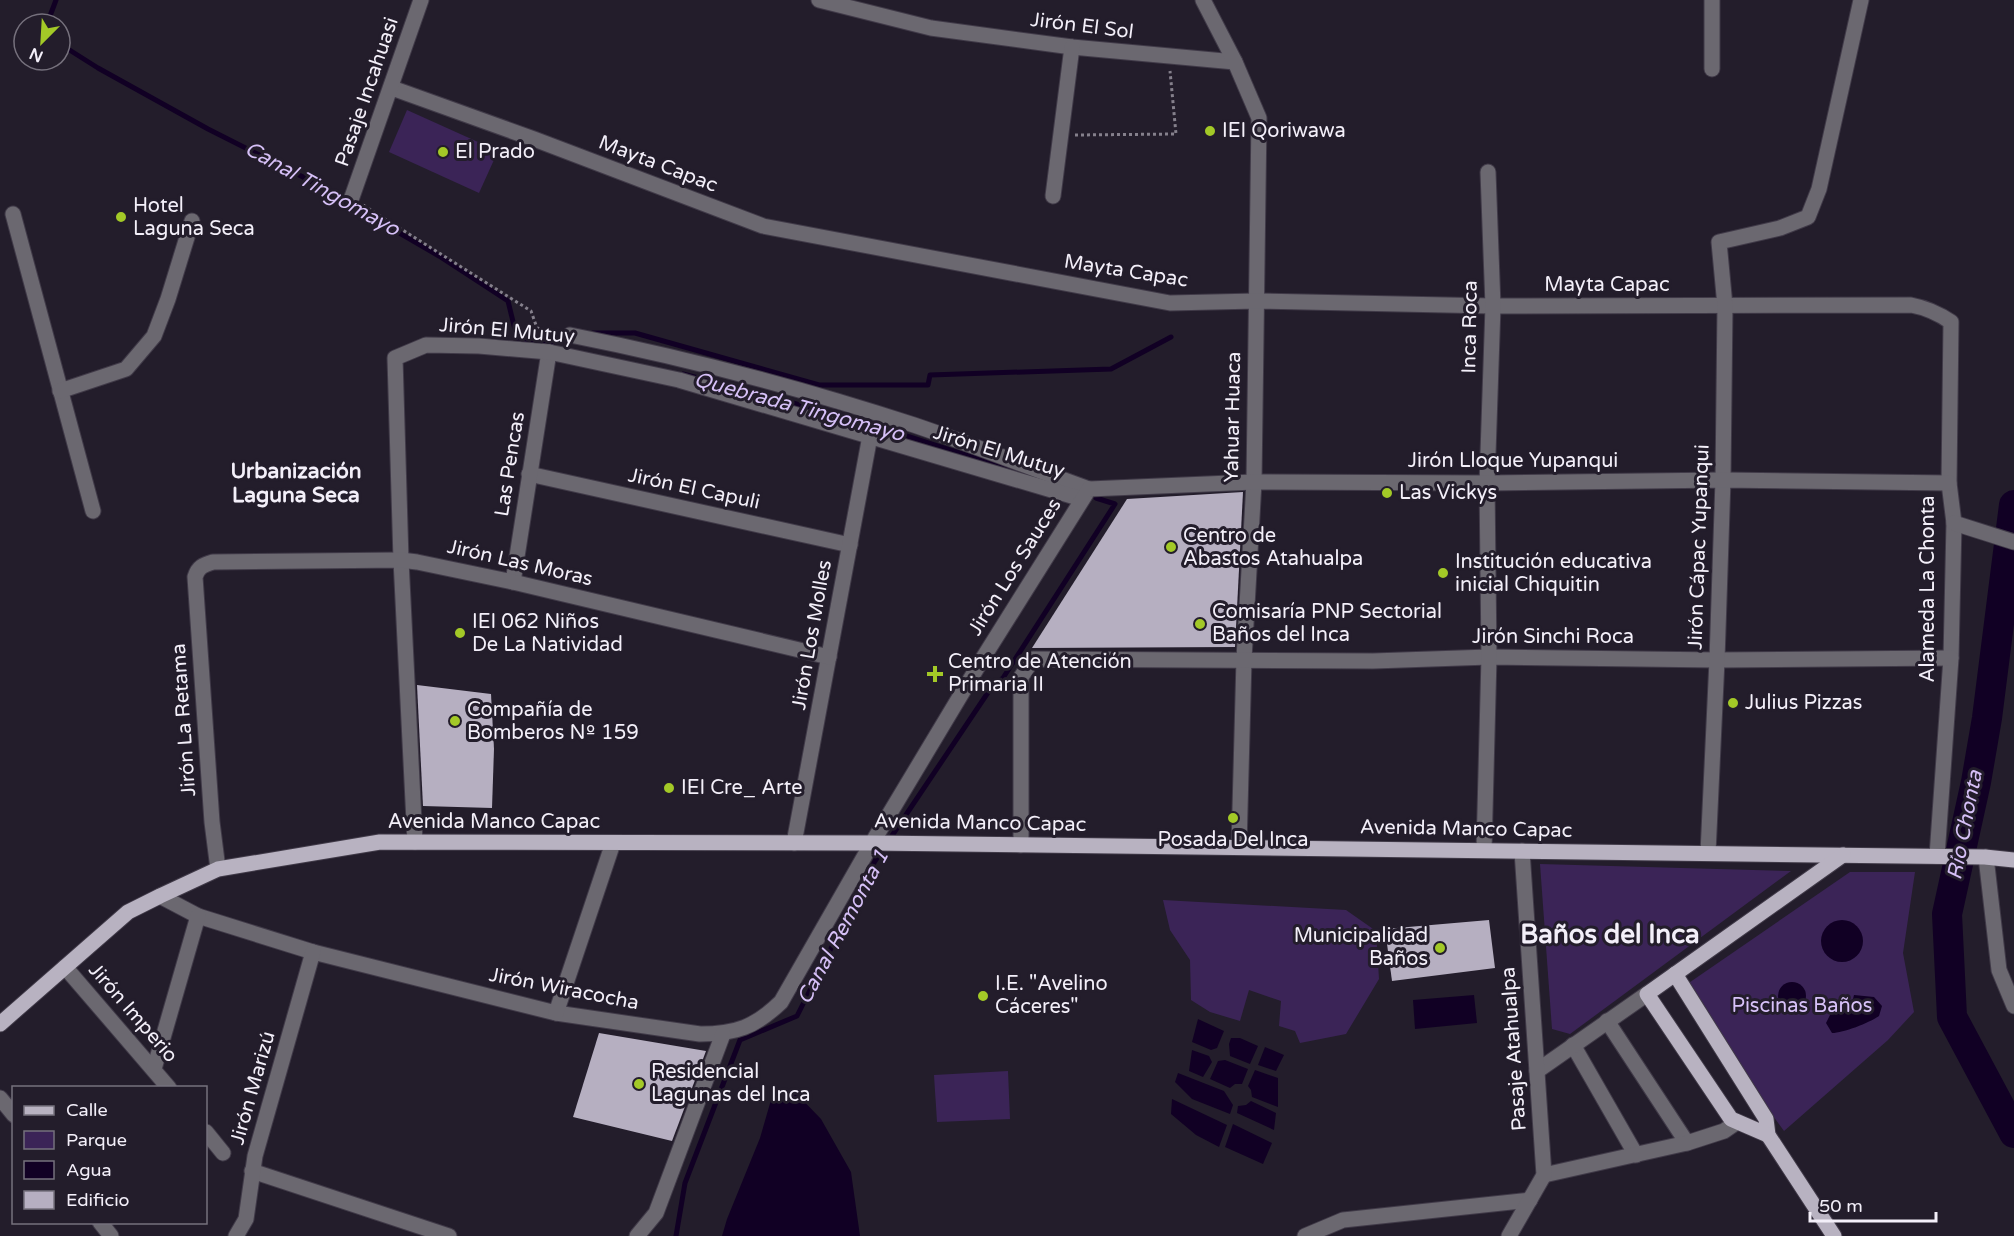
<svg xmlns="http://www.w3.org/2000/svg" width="2014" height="1236" font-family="'Varela Round',sans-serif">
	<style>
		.green { fill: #3b2457 }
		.water { fill: #110024 }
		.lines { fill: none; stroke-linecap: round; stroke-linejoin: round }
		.stream { stroke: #110024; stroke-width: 5 }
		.river { stroke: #110024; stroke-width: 30 }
		.building { fill: #b6afc1 }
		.minor-casing { stroke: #403a48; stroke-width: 17 }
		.major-casing { stroke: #403a48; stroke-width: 17 }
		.path { stroke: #85808c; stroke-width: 3; stroke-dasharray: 3 3; stroke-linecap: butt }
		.minor { stroke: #6b6870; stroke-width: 15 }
		.major { stroke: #b8b2c1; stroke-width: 15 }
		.poi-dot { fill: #a3c927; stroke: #231d2b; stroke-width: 2 }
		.labels { text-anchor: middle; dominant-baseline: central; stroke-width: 6; stroke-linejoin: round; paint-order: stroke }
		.street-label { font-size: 20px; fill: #f3eff9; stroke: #231d2b }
		.poi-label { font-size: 20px; fill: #f3eff9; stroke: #231d2b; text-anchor: start }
		.park-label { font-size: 20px; fill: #d8c2f9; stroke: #231d2b }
		.water-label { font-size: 21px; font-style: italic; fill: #d6c0f7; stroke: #231d2b }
		.neighbourhood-label { font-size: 21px; font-weight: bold; fill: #f3eff9; stroke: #231d2b }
		.district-label { font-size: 26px; font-weight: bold; fill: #f3eff9; stroke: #231d2b }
	</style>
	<rect width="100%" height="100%" fill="#231d2b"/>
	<!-- green -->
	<g class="green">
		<polygon points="407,110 498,151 479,193 389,152"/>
		<polygon points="1540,864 1791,871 1570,1034 1552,1029"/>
		<polygon points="1850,872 1915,872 1903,953 1914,1012 1888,1040 1784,1131 1680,989"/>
		<polygon points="1163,900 1346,910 1376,931 1379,979 1346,1034 1300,1043 1295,1031 1279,1026 1281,1001 1249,990 1240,1021 1210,1012 1191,1000 1190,960 1170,930"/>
		<polygon points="1008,1071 1010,1119 937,1122 934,1075"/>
	</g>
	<!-- water -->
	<g class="water">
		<circle cx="1842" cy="941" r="21"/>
		<circle cx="1792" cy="996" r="14"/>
		<polygon points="1474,995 1477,1023 1415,1029 1413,1000"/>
		<path d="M 1854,995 L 1874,997 L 1882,1006 L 1879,1016 C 1869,1023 1843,1033 1832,1033 L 1826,1023 L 1831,1013 L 1853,999 Z"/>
		<polygon points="1198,1019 1224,1031 1217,1048 1211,1050 1192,1042"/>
		<polygon points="1231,1038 1240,1038 1258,1046 1250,1064 1230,1056 1229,1044"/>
		<polygon points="1265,1047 1284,1055 1276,1071 1258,1065"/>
		<polygon points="1192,1050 1209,1056 1212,1062 1203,1077 1189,1071"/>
		<polygon points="1225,1060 1248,1069 1242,1084 1235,1084 1230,1088 1210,1079 1218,1061"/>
		<polygon points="1255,1070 1278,1078 1278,1107 1252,1097 1251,1090 1248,1086"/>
		<polygon points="1178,1073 1224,1091 1233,1105 1230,1114 1192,1099 1175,1082"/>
		<polygon points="793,1090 821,1119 851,1172 860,1236 722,1236 727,1219 760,1138 771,1100"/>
		<polygon points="1172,1099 1227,1125 1219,1147 1196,1135 1171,1114"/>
		<polygon points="1251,1101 1276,1113 1274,1130 1237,1113 1238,1106 1246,1105"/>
		<polygon points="1233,1124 1272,1143 1263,1164 1225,1147"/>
	</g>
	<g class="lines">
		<!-- stream -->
		<g class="stream">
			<polyline points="47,24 56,0"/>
			<polyline points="60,44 98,68 208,129 303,177 439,256 508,301 517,338"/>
			<polyline points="593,333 635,333 819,385 928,385 930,375 1111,369 1171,337"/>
			<polyline points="517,338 569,334"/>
			<polyline points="524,339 553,346"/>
			<polyline points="683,374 857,420 1028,475"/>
			<polyline points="676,1236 685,1183 740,1040 797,1016 875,861 991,688 1003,678 1115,504 1096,498"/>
		</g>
		<!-- river -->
		<polyline class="river" points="2014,505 1987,718 1976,782 1947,914 1952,1017 2014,1133"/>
	</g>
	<!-- building -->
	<g class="building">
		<polygon points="1243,492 1235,647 1032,648 1127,499"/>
		<polygon points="417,685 491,694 494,749 492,808 423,806"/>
		<polygon points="1489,920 1495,968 1392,981 1385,929"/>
		<polygon points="599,1033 706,1051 672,1141 573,1117"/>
	</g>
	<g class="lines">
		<defs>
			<g id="minor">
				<polyline points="819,0 931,28 1072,47 1235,62"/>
				<polyline points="1203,0 1235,62 1259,118 1254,482 1244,659 1239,847"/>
				<polyline points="1712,69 1712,0"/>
				<path d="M 392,88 L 534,139 L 763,226 L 1170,303 L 1256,301 L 1493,306 L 1911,305 C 1927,308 1938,313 1951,322 L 1949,483 L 1954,523 L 1951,658 L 1937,856"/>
				<polyline points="1053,196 1072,47"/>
				<polyline points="352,197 421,0"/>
				<polyline points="13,214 93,511"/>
				<path d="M 570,335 C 686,358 801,388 914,425 C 973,445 1031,468 1089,489"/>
				<polyline points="60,391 126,369 154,336 168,299 192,221"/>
				<polyline points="529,474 850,545"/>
				<polyline points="1954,523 2014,542"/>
				<polyline points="513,582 549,352"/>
				<polyline points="415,842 401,560 395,358 426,345 479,346 549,352 679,380 1082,499"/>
				<polyline points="794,843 870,436"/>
				<polyline points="1021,845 1021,677 1033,659 1373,661 1489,657 1717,660 1951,658"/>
				<polyline points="1484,850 1489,657 1487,483 1493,306 1488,172"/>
				<polyline points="1708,853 1717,660 1723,480 1725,306 1719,242 1780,228 1808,217 1819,189 1861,0"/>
				<polyline points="1986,857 1999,970 2014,1006"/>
				<path d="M 218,869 L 212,822 L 195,577 C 198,567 203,565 213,562 L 401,560 L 417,562 L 513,582 L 829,657"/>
				<path d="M 160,896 L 198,916 L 313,952 L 556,1013 L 700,1034 C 736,1034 755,1027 781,1002 L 872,843 L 983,658 L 1089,489 L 1254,482 L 1487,483 L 1723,480 L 1949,483"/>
				<polyline points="65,967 169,1088"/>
				<polyline points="556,1013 613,843"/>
				<polyline points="1607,1021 1687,1143"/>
				<polyline points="1573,1045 1636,1155"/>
				<polyline points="154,1069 198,916"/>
				<polyline points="1537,1071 1647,994"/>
				<polyline points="0,1098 14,1115"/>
				<polyline points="206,1132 223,1153"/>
				<polyline points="252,1171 449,1236"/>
				<polyline points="1544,1175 1687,1143 1724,1131 1737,1122"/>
				<polyline points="100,1222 111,1236"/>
				<polyline points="236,1236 246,1219 255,1156 313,952"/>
				<polyline points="637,1236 656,1213 723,1034"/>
				<polyline points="1305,1236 1343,1220 1530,1200"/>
				<polyline points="1509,1236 1544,1175 1522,851"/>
			</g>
			<g id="major">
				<polyline points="1675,974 1766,1119 1768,1135 1834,1236"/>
				<polyline points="0,1024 128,912 160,896 218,869 380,842 872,843 1985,857 2014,860"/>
				<polyline points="1768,1135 1731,1119 1647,994 1843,855"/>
			</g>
		</defs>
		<!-- minor casing -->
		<use href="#minor" class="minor-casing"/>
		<!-- major casing -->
		<use href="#major" class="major-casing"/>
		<!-- path -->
		<g class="path">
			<polyline points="1075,135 1176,134 1170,71"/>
			<polyline points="363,205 531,311 537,328 556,332"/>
		</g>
		<!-- minor -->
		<use href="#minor" class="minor"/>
		<!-- major -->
		<use href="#major" class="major"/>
	</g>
	<!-- markers -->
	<g class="poi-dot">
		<circle cx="1210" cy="131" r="6"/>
		<circle cx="443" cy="152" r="6"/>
		<circle cx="121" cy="217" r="6"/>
		<circle cx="1387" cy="493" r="6"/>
		<circle cx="1171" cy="547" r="6"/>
		<circle cx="1443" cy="573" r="6"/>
		<circle cx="1200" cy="624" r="6"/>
		<circle cx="460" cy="633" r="6"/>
		<path d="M932 665h6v6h6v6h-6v6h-6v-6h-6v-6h6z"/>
		<circle cx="1733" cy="703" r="6"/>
		<circle cx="455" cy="721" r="6"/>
		<circle cx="669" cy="788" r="6"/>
		<circle cx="1233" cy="818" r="6"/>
		<circle cx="1440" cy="948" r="6"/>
		<circle cx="983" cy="996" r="6"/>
		<circle cx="639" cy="1084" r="6"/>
	</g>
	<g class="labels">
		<!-- street labels -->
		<g class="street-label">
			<text transform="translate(1082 26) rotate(7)">Jirón El Sol</text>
			<text transform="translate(367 92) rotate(-71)">Pasaje Incahuasi</text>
			<text transform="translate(658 164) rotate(21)">Mayta Capac</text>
			<text transform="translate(1126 271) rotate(9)">Mayta Capac</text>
			<text x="1607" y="285">Mayta Capac</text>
			<text transform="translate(1470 327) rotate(-89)">Inca Roca</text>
			<text transform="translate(507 331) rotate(5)">Jirón El Mutuy</text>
			<text transform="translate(1233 417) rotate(-89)">Yahuar Huaca</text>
			<text transform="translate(999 452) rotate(17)">Jirón El Mutuy</text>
			<text x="1513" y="461">Jirón Lloque Yupanqui</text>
			<text transform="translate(510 464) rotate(-81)">Las Pencas</text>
			<text transform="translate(694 489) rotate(12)">Jirón El Capuli</text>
			<text transform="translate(1699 547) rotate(-88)">Jirón Cápac Yupanqui</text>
			<text transform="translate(520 563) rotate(13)">Jirón Las Moras</text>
			<text transform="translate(1015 567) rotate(-58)">Jirón Los Sauces</text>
			<text transform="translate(1928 589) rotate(-90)">Alameda La Chonta</text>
			<text transform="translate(812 635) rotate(-80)">Jirón Los Molles</text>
			<text x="1553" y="637">Jirón Sinchi Roca</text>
			<text transform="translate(184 720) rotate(-94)">Jirón La Retama</text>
			<text x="494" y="822">Avenida Manco Capac</text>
			<text transform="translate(980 823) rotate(1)">Avenida Manco Capac</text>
			<text transform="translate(1466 829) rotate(1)">Avenida Manco Capac</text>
			<text transform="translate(564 989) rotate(11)">Jirón Wiracocha</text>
			<text transform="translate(133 1013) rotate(49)">Jirón Imperio</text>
			<text transform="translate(1514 1049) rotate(-94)">Pasaje Atahualpa</text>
			<text transform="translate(253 1088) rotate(-74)">Jirón Marizú</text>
		</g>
		<!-- poi labels -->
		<g class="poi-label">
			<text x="1222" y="131">IEI Qoriwawa</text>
			<text x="455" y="152">El Prado</text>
			<text x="133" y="206">Hotel<tspan x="133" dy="23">Laguna Seca</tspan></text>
			<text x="1399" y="493">Las Vickys</text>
			<text x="1183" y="536">Centro de<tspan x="1183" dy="23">Abastos Atahualpa</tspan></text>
			<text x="1455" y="562">Institución educativa<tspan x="1455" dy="23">inicial Chiquitin</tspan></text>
			<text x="1212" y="612">Comisaría PNP Sectorial<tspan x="1212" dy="23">Baños del Inca</tspan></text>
			<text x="472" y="622">IEI 062 Niños<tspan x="472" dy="23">De La Natividad</tspan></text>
			<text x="948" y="662">Centro de Atención<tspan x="948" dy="23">Primaria II</tspan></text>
			<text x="1745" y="703">Julius Pizzas</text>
			<text x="467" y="710">Compañía de<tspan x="467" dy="23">Bomberos Nº 159</tspan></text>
			<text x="681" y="788">IEI Cre_ Arte</text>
			<text x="1233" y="840" text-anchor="middle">Posada Del Inca</text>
			<text x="1428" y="936" text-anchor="end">Municipalidad<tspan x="1428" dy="23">Baños</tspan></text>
			<text x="995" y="984">I.E. "Avelino<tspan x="995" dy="23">Cáceres"</tspan></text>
			<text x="651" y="1072">Residencial<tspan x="651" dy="23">Lagunas del Inca</tspan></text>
		</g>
		<!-- park labels -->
		<g class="park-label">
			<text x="1802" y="1006">Piscinas Baños</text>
		</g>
		<!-- water labels -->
		<g class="water-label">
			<text transform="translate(322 189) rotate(29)">Canal Tingomayo</text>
			<text transform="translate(799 407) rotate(15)">Quebrada Tingomayo</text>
			<text transform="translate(1965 825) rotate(-79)">Río Chonta</text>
			<text transform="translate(843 927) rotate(-62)">Canal Remonta 1</text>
		</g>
		<!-- neighbourhood labels -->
		<g class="neighbourhood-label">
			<text x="296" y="471">Urbanización<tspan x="296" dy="24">Laguna Seca</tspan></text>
		</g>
		<!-- district labels -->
		<g class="district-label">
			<text x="1610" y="934">Baños del Inca</text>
		</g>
	</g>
	<!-- legend -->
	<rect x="12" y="1086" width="195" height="138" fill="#231d2b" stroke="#76717d" stroke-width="1.5"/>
	<rect x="24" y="1106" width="30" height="9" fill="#b8b2c1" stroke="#76717d" stroke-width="1.5"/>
	<text x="66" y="1116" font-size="18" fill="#f3eff9">Calle</text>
	<rect x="24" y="1131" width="30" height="18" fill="#3b2457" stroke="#76717d" stroke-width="1.5"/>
	<text x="66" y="1146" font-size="18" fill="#f3eff9">Parque</text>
	<rect x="24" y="1161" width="30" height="18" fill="#110024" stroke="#76717d" stroke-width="1.5"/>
	<text x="66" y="1176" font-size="18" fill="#f3eff9">Agua</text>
	<rect x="24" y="1191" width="30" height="18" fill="#b6afc1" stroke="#76717d" stroke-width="1.5"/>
	<text x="66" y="1206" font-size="18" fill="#f3eff9">Edificio</text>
	<!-- north arrow -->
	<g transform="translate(42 42) rotate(204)"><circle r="28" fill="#231d2b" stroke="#76717d" stroke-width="1.5"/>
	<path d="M0-4.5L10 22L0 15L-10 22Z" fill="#a3c927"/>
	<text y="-9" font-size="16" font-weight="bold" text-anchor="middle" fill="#f3eff9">N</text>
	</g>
	<!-- scale -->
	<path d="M1810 1212v9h126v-9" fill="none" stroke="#f3eff9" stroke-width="3"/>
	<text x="1819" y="1212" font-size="18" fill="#f3eff9" stroke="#231d2b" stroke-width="4.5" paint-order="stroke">50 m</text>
</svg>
